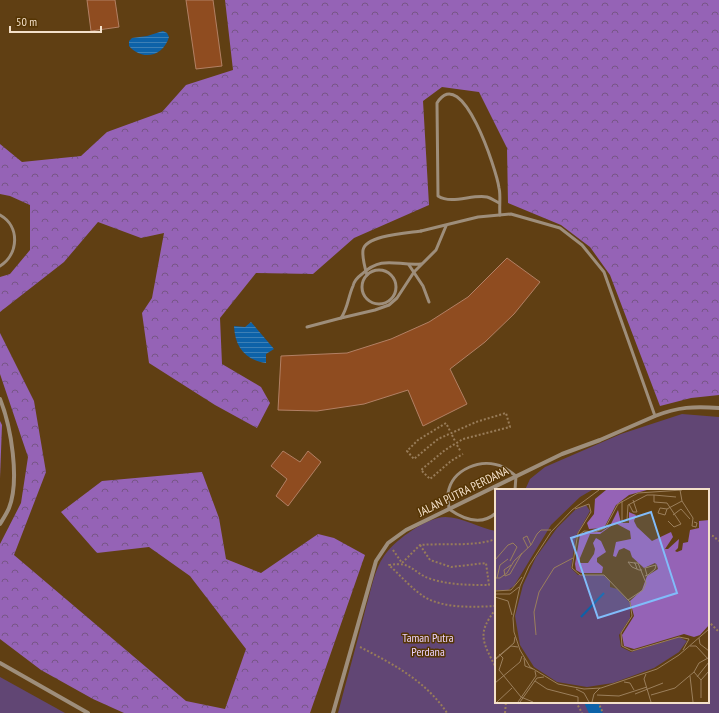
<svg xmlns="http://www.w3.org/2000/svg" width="719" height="713" font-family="'PT Sans Narrow',sans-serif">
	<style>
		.green { fill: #614674 }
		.forest { fill: url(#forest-crowns) }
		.water { fill: url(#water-rules) }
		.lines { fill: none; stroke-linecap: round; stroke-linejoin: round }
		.canal { stroke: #0d62a8; stroke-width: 13 }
		.building { fill: #8f4c20; stroke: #b28064 }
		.path { stroke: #987c59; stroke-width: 2; stroke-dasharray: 2 2; stroke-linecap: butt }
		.lane { stroke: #9e8e7b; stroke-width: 3 }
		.street { stroke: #9e8e7b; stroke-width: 4 }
		.lane-bridge { stroke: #9e8e7b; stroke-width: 3 }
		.labels { text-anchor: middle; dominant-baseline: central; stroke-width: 3; stroke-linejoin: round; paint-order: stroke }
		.street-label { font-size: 12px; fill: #f4e0ca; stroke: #553504 }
		.park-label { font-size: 12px; fill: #ebd2fe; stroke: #553504 }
		.inset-river { fill: none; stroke: #0d62a8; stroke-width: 2 }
		.inset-road { fill: none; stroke: #9b7f5c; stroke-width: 1 }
		.view { fill: #81bcfa; fill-opacity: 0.15; stroke: #81bcfa; stroke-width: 2 }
		.inset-edge { fill: none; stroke: #f4e0ca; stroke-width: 2 }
	</style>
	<defs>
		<pattern id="forest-crowns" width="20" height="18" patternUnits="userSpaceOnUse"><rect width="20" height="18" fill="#9563b6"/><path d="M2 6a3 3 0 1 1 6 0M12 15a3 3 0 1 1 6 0" fill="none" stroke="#775686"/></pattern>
		<pattern id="water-rules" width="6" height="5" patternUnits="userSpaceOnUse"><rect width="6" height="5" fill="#0d62a8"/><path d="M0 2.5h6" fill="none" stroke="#3d80b6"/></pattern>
	</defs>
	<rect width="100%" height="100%" fill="#603f13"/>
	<!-- green -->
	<g class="green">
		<path d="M 682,414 L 719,417 L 719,713 L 338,713 C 347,678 357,643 366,607 C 371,591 374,570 384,556 C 394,541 421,522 438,518 C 455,513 478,528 496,531 L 496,702 L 708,702 L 708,490 L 525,490 L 530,479 L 545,467 L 621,434 Z"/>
		<polygon points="0,677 65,713 0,713"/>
	</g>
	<!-- forest -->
	<g class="forest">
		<polygon points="225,0 719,0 719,395 691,398 660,406 610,275 590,247 561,225 508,203 507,148 479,92 442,87 423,101 429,205 354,238 313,274 256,273 220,318 222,364 261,387 270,403 257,428 215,405 149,363 142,313 152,298 164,233 141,238 98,222 64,262 0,312 0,277 10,274 30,250 30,205 10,196 0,194 0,144 22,162 81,156 107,132 162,112 186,85 233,70"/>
		<polygon points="0,333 34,401 46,472 14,555 186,701 225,709 246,649 190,576 149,547 97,553 61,512 102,481 202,472 219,518 226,559 261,573 318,534 334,538 365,555 310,713 124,713 93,699 41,670 0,639 0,544 21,503 28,457 0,374"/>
		<polygon points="0,421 2,425 0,478"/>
	</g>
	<!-- water -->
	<g class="water">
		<path d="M 163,31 L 167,33 L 169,37 C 163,57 142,61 129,46 L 129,41 L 132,38 L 147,36 Z"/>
		<path d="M 251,322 L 274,349 L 266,354 L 266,363 C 245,360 235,347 234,326 L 245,327 Z"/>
	</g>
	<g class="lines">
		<!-- canal -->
		<polyline class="canal" points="591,702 596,713"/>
	</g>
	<!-- building -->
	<g class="building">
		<polygon points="87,0 115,0 119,27 91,31"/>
		<polygon points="186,0 213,0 222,66 196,69"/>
		<polygon points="507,258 540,282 514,314 485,342 450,369 467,404 423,426 408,390 364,404 317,411 278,410 281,356 347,353 391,339 429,322 468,297"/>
		<polygon points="283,451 300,462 308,451 321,462 288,506 276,496 287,479 271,466"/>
	</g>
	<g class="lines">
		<!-- path -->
		<g class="path">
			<polyline points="446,423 418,440 407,451 414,459 438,439 476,422 506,413 510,427 463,439 445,450 421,470 430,479 451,461 463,454"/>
			<polyline points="447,425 450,431"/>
			<polyline points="452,435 455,441"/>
			<polyline points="457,445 461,452"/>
			<polyline points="708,535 713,536 719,541"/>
			<path d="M 420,545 L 430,560 L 451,567 L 486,563 L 489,585 C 469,585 450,585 431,579 C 412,573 413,561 389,565 C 400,575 411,588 423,596 C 443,609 474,607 496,606"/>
			<path d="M 393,550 L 402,563 L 420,545 C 444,543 473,547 496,539"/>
			<path d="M 496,609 C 476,634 483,642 496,668"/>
			<polyline points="708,621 719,632"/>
			<path d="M 360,647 C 393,664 426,681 447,713"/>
			<polyline points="576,702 582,713"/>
			<polyline points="598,702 603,713"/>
			<polyline points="505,713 506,702"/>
		</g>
		<!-- lane -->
		<g class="lane">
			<path d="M 499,203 C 495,201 491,198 487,197 C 472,194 452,205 438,196 L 437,103 C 462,62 497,172 499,188 C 501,196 499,206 500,215"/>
			<path d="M 0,215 C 20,226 19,254 0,266"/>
			<polyline points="421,231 478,217 511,214 560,228 582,245 604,272 655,416"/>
			<path d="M 421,264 C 396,266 383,255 362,274 C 358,277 354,281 353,286 C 348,297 348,308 341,318 L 375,310 L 389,305 L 397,298 L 414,272 L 436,250 L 446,226"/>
			<polyline points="409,265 423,286 429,302"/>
			<circle cx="379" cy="287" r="17"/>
			<polyline points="307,327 341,318"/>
			<path d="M 496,513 C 481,526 463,519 449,509 C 449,504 447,497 448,493 C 452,469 482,457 503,467 C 507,469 512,473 516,476 L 515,490"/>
		</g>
		<!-- street -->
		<g class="street">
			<path d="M 0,399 C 11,426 20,480 9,508 C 7,513 3,519 0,524"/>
			<polyline points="0,663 88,713"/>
			<path d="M 333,713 L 376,561 L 388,543 L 406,530 L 562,454 L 600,440 L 655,416 C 678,407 694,406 719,408"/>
		</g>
		<!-- lane-bridge -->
		<path class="lane-bridge" d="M 367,275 C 365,268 362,258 363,250 C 366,235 408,233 421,231"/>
	</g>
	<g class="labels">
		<!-- street labels -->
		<g class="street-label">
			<text transform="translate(463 491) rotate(-26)">JALAN PUTRA PERDANA</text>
		</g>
		<!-- park labels -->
		<g class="park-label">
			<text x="428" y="637">Taman Putra<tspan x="428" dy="14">Perdana</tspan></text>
		</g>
	</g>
	<!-- overview -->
	<g transform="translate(495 489)">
		<rect width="214" height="214" fill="#603f13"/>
		<path d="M 0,1 L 97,1 L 85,8 L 56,36 L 19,97 L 13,101 L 0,101 ZM 91,16 L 95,22 L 81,47 L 76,79 L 83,86 L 108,86 L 115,92 L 115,98 L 122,100 L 135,114 L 135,129 L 124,146 L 126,158 L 136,163 L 184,148 L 192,152 L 184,163 L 159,179 L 118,194 L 92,198 L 62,193 L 39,178 L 25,156 L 20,127 L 28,96 L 41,68 L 62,39 L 80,21 Z" fill="#614674"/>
		<path d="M 111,1 L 181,1 L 152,1 L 134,6 L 121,16 L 109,39 L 94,40 L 92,34 L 99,25 L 100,10 ZM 123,21 L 126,34 L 134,34 L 134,23 L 136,24 L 141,26 L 139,32 L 142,38 L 157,52 L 176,43 L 178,48 L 170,60 L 173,60 L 184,50 L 183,59 L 180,62 L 182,63 L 187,61 L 188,54 L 193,53 L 195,41 L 204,39 L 204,32 L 214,31 L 214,136 L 205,146 L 199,148 L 189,145 L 139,160 L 129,157 L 127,146 L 139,127 L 135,112 L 147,101 L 152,87 L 163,80 L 162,76 L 160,74 L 149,79 L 137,68 L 135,62 L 129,59 L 124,61 L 121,68 L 118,67 L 121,53 L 136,50 L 135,42 L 120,34 L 105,45 L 95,45 L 85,69 L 85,74 L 93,74 L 99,65 L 100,60 L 98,54 L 101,49 L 106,52 L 111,63 L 102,69 L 102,73 L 108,78 L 107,84 L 86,84 L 81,81 L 80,75 L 85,46 L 91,43 L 106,43 L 115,37 Z" fill="#9563b6"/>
		<path class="inset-river" d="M 86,128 L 109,104"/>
		<path class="inset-road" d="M 104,1 L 77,21 L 56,43 L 34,77 L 25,97 L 18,129 L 19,143 L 25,161 L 35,178 L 63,195 L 89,200 L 106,199 L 162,180 L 184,166 L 214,140M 185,1 L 187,12 L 198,29 L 197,37 L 201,38 L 202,34 L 199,33M 159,6 L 181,8M 127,12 L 127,33 L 132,31 L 133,16 L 152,6 L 159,6 L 159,13 L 172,14 L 186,35 L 179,38 L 173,32M 94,15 L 96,23 L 83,44 L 77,79 L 85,86 L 109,86 L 135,113 L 137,127 L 126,144 L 127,157 L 137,162 L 184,148 L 194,150M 134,15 L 138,23 L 142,23 L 138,11M 80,20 L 94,15M 172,20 L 170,26 L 163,24 L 165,19 L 172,20 L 187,12M 178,26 L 186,20 L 195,30M 83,47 L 89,42 L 100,43 L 110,39 L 123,15 L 143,4 L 187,1M 33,59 L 28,49 L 32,47 L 36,56M 0,71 L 13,56 L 18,54 L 22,58 L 15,72M 16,76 L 9,81 L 10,87 L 15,85 L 27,64M 142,80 L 140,74 L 133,73 L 137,78 L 144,81 L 147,81M 150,87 L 153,86 L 160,80 L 161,76 L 150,79 L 152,86M 0,89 L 5,89 L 12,84 L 19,72 L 36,56 L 42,45 L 46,41 L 56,41M 2,89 L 5,76 L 13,70M 0,102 L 16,101 L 27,88M 0,105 L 15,105 L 24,98M 0,108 L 13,112 L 17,126M 133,111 L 148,101 L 151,94 L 143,74 L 139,74M 41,146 L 39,123 L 44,103 L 59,79 L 78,69M 204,149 L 205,155 L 214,162M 195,157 L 201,157 L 214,171M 188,161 L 194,150M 4,165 L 8,169 L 4,181 L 26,208 L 38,213M 29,169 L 30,177 L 38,180M 213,169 L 204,174 L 199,183 L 206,191 L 214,182M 0,170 L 19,154 L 20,148M 1,170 L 16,157 L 23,158M 151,185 L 149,190 L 156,213M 195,187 L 198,213M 202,188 L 214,173M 40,192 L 52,200 L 83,208 L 83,213M 129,193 L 135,194 L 139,201M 0,194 L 25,173 L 27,167M 81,200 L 89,204 L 94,213M 140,205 L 168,194M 102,206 L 124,207 L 152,198M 156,206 L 180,199 L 199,183M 206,209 L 206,191M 2,213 L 17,199M 23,213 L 41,187 L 40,182M 25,213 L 42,189 L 49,188M 97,213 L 99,205 L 105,199"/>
		<path class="view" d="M 156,23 L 182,104 L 103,129 L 76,49 Z"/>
		<rect width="214" height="214" class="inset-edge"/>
	</g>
	<!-- scale -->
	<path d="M10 26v6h91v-6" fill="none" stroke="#f4e0ca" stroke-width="2"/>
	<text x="16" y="26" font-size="12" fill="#f4e0ca" stroke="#553504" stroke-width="3" paint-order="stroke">50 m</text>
</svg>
